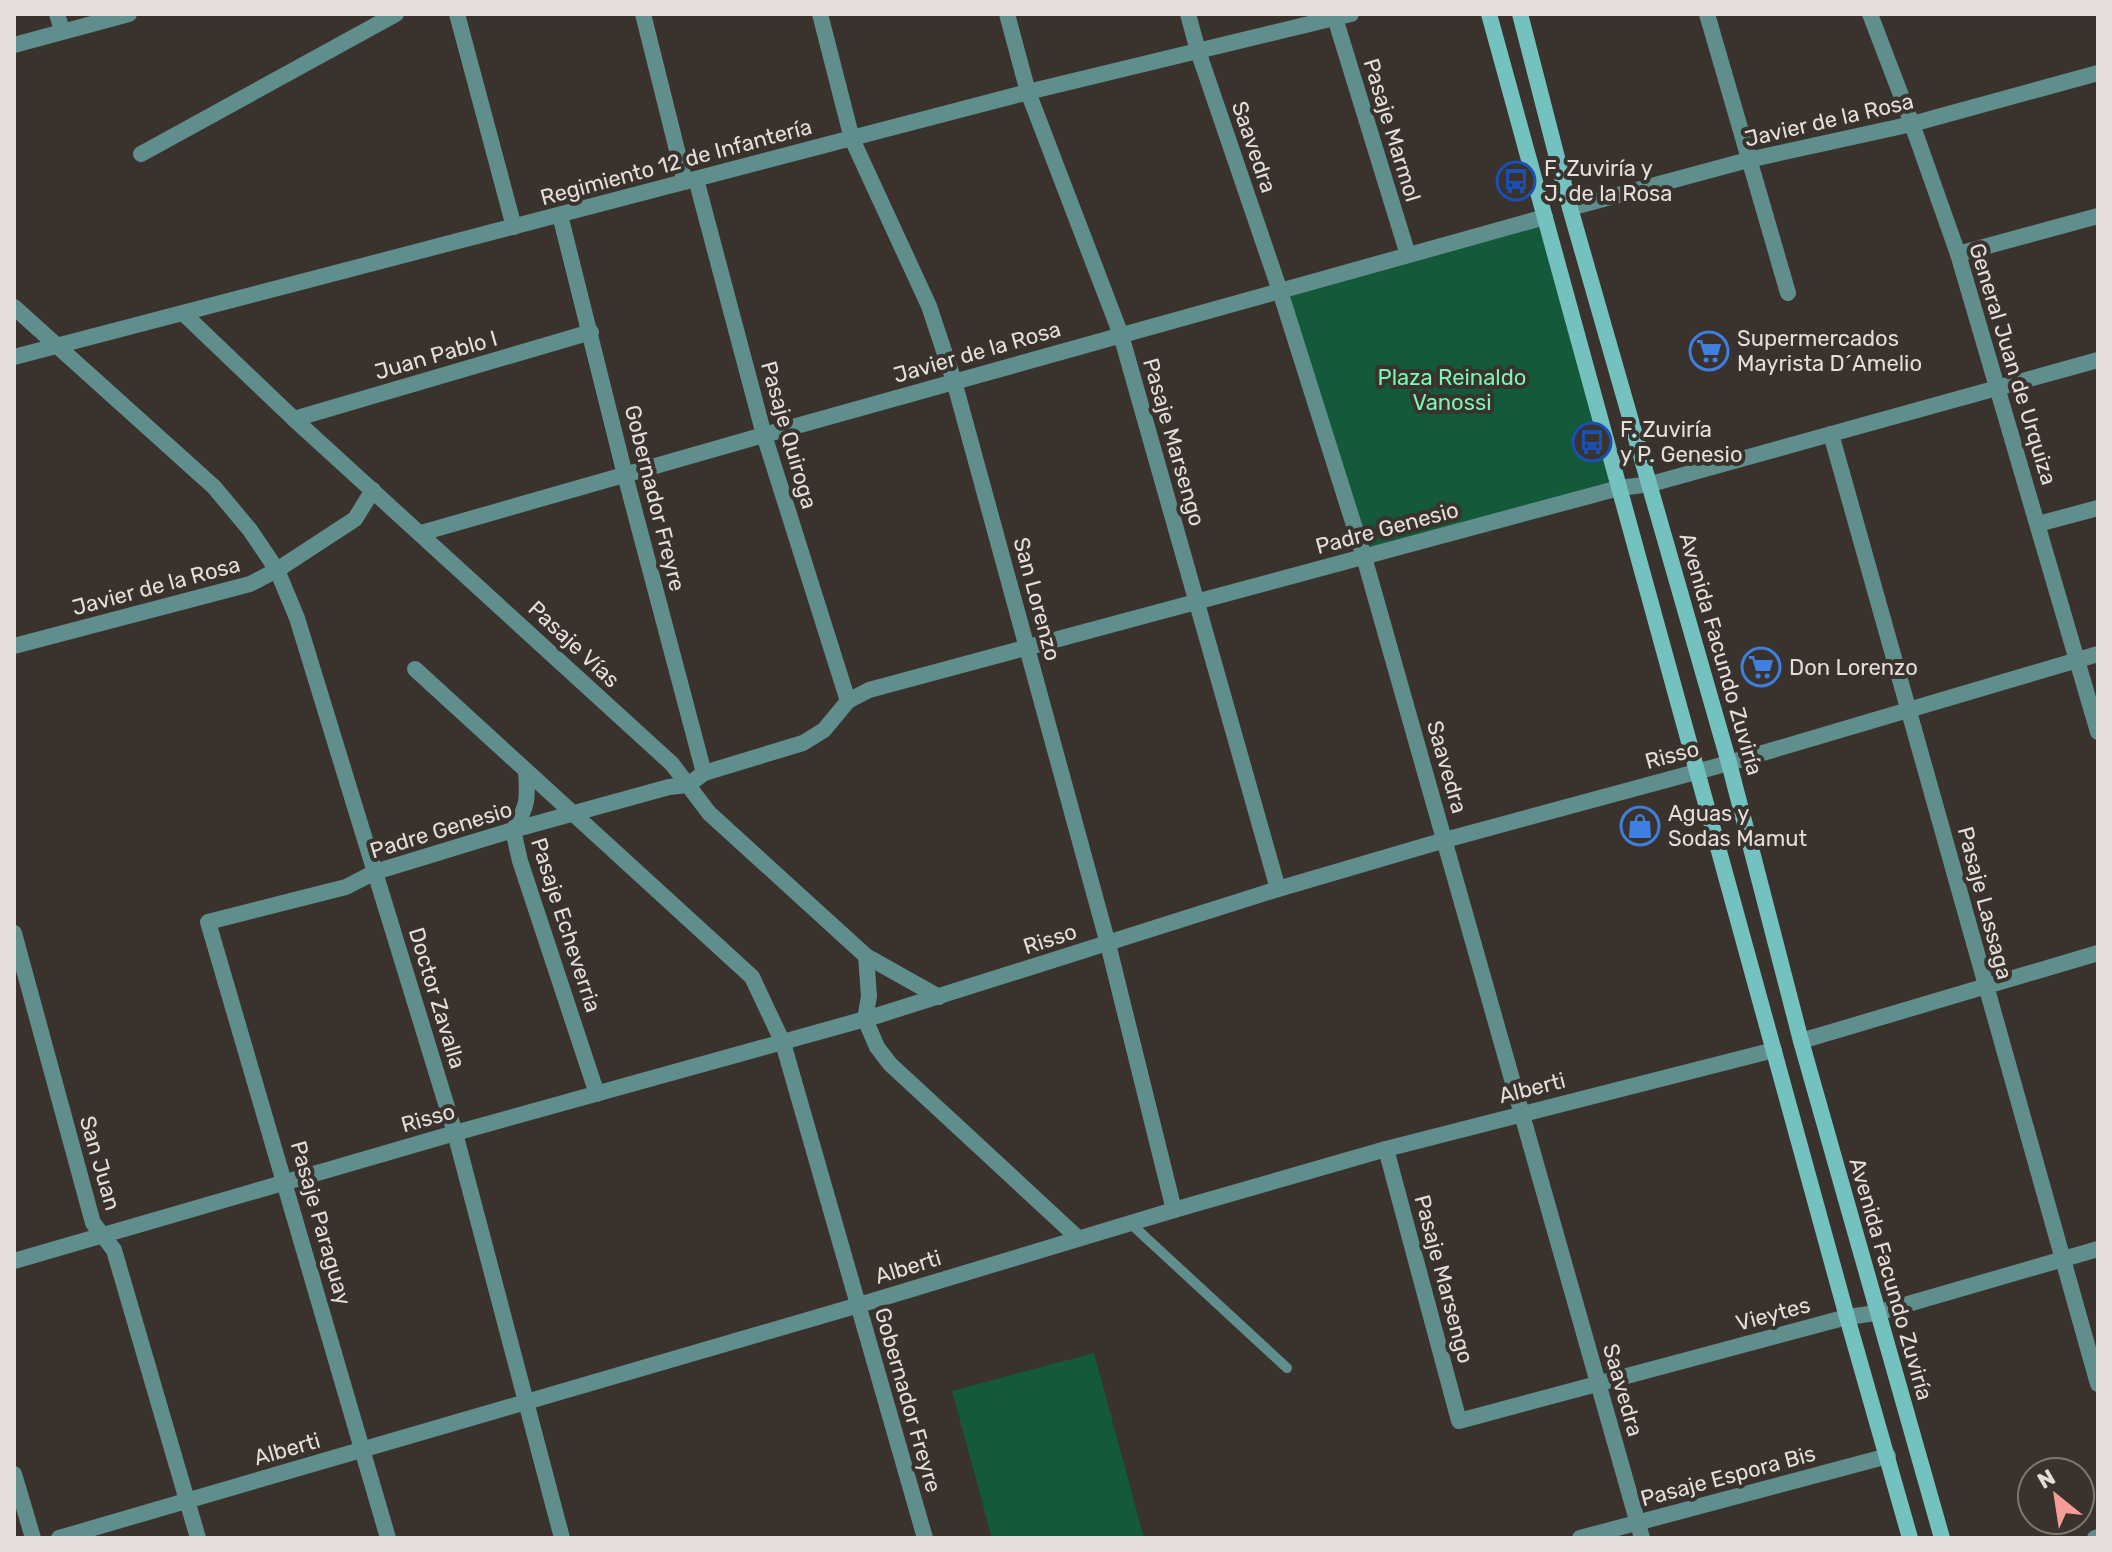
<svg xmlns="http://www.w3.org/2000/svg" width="2112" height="1552" font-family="Rubik,sans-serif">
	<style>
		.green { fill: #145939 }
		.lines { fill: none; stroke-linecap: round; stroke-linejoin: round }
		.service { stroke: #5f8e8d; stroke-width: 10 }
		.minor { stroke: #5f8e8d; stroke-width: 16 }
		.secondary { stroke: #74c2c0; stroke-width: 16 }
		.labels { text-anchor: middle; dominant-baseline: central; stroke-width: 8; stroke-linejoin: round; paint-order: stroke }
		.street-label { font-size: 22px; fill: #e3dedb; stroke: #39322d }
		.poi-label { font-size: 22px; fill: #e3dedb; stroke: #39322d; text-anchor: start }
		.park-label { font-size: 22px; fill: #7bf6b6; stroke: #39322d }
	</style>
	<rect width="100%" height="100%" fill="#39322d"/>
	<!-- green -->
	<g class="green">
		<polygon points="1541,222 1616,487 1365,555 1285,293"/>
		<polygon points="1094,1353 1144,1538 992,1538 952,1391"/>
	</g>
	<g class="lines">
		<!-- service -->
		<polyline class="service" points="1130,1223 1287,1368"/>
		<!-- minor -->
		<g class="minor">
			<polyline points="57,14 62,30"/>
			<polyline points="457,14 514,227"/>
			<polyline points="643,14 685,182"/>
			<polyline points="820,14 852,139 929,306 954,381 1108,944 1174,1210"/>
			<polyline points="1007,14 1028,92 1121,335 1278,889"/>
			<polyline points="1188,14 1198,51 1280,291 1364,557 1642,1538"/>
			<polyline points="1707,14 1788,293"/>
			<polyline points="1870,14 1912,124 1958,254 2098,732"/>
			<polyline points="1335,18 1408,255"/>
			<polyline points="14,45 129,14"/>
			<polyline points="141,154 396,14"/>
			<polyline points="696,179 764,435 848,701"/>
			<polyline points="1570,208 1748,160 1912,124 2098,73"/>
			<polyline points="1958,254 2098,216"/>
			<polyline points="14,307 214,487 250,530 277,570 297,618 455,1133 562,1538"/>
			<polyline points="184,314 294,419 672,764 709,813 866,956 939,997"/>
			<polyline points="14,357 1028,92 1351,14"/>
			<polyline points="294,419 591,332"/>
			<polyline points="1831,434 2098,1384"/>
			<polyline points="2038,524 2098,508"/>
			<polyline points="421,533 764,435 1545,217"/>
			<polyline points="14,646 250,584 277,570 355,519 373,490"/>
			<polyline points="415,669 752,977 783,1043 925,1538"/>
			<path d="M 526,771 C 528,798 528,807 513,830 L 520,861 L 597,1094"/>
			<polyline points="704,773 803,743 824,730 848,701 869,690 1619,488 1651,484 2098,360"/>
			<polyline points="14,933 93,1223 114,1250 198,1538"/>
			<polyline points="866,956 869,996 865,1019 877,1047 890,1064 1078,1238"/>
			<polyline points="1801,1041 2098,953"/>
			<polyline points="1386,1149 1459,1421 1847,1317 1877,1313 2098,1249"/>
			<polyline points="14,1261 455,1133 876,1016 1278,889 1445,840 1729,763 2098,654"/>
			<polyline points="14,1474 33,1538"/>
			<polyline points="59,1538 859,1305 1174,1210 1386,1149 1774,1050"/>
			<polyline points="388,1538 208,922 346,887 375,872 513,830 669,787 688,785 704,773 625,475 560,215"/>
			<polyline points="1580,1538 1888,1456"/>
			<polyline points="2095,1538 2098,1537"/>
		</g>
		<!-- secondary -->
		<g class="secondary">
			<polyline points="1489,14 1847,1317 1910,1538"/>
			<polyline points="1520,14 1570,208 1729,763 1801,1041 1942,1538"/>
		</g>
	</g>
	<!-- icons -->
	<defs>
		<symbol id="bus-ring" viewBox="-11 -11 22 22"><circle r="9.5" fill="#39322d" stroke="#1a4fb4" stroke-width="1.5"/><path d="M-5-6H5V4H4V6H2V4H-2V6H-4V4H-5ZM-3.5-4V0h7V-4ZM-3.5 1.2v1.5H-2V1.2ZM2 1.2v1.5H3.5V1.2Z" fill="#1a4fb4"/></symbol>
		<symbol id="supermarket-ring" viewBox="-11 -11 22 22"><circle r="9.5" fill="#39322d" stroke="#3f7fe0" stroke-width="1.5"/><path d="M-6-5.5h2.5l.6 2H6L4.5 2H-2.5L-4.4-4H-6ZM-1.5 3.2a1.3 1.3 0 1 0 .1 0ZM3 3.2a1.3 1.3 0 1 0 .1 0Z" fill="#3f7fe0"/></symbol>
		<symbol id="shop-ring" viewBox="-11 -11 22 22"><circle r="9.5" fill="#39322d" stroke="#3f7fe0" stroke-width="1.5"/><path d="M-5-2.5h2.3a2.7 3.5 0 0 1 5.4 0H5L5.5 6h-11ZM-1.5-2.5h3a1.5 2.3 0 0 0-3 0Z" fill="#3f7fe0"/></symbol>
	</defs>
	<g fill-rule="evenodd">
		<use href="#bus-ring" x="1494" y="159" width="44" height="44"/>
		<use href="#supermarket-ring" x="1687" y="329" width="44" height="44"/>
		<use href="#bus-ring" x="1570" y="420" width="44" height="44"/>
		<use href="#supermarket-ring" x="1739" y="645" width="44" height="44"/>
		<use href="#shop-ring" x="1618" y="804" width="44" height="44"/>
	</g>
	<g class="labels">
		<!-- street labels -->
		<g class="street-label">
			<text transform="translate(1829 120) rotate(-13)">Javier de la Rosa</text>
			<text transform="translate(1392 130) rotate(73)">Pasaje Marmol</text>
			<text transform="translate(1254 147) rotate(71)">Saavedra</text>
			<text transform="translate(676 162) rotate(-15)">Regimiento 12 de Infantería</text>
			<text transform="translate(977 352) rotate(-16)">Javier de la Rosa</text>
			<text transform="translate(436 355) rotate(-16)">Juan Pablo I</text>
			<text transform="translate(2013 364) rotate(73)">General Juan de Urquiza</text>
			<text transform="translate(789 435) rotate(74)">Pasaje Quiroga</text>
			<text transform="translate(1174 442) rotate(74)">Pasaje Marsengo</text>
			<text transform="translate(655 498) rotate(76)">Gobernador Freyre</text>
			<text transform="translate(1387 528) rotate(-15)">Padre Genesio</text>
			<text transform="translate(156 586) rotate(-15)">Javier de la Rosa</text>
			<text transform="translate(1037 599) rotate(75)">San Lorenzo</text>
			<text transform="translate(574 644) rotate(43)">Pasaje Vías</text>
			<text transform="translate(1721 654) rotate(74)">Avenida Facundo Zuviría</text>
			<text transform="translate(1672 755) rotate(-15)">Risso</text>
			<text transform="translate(1447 767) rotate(74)">Saavedra</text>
			<text transform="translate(441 830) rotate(-17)">Padre Genesio</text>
			<text transform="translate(1985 903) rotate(75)">Pasaje Lassaga</text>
			<text transform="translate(566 925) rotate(72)">Pasaje Echeverria</text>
			<text transform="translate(1050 939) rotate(-18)">Risso</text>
			<text transform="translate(437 998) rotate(73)">Doctor Zavalla</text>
			<text transform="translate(1532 1088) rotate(-14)">Alberti</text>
			<text transform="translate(428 1118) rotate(-16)">Risso</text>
			<text transform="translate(100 1163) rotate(74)">San Juan</text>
			<text transform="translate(321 1223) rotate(74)">Pasaje Paraguay</text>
			<text transform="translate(908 1267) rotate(-17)">Alberti</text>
			<text transform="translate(1444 1279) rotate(75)">Pasaje Marsengo</text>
			<text transform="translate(1891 1279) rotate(74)">Avenida Facundo Zuviría</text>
			<text transform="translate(1773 1314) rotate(-15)">Vieytes</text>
			<text transform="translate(1623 1390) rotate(74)">Saavedra</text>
			<text transform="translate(908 1400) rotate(74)">Gobernador Freyre</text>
			<text transform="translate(287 1449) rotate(-16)">Alberti</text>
			<text transform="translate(1728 1476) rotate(-15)">Pasaje Espora Bis</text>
		</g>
		<!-- poi labels -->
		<g class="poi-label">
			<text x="1544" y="168">F. Zuviría y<tspan x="1544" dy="25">J. de la Rosa</tspan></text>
			<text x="1737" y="338">Supermercados<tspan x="1737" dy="25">Mayrista D´Amelio</tspan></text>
			<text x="1620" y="429">F. Zuviría<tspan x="1620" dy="25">y P. Genesio</tspan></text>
			<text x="1789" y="667">Don Lorenzo</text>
			<text x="1668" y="813">Aguas y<tspan x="1668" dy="25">Sodas Mamut</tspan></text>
		</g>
		<!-- park labels -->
		<g class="park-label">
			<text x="1452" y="377">Plaza Reinaldo<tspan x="1452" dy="25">Vanossi</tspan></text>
		</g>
	</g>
	<!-- border -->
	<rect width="2112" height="1552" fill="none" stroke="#e3dedb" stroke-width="32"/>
	<!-- north arrow -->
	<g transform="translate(2056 1496) rotate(330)"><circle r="38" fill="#39322d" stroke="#7d7773" stroke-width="2"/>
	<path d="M0-6L14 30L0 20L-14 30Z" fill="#f59c96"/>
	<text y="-12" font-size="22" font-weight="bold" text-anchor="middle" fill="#e3dedb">N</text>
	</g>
</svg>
